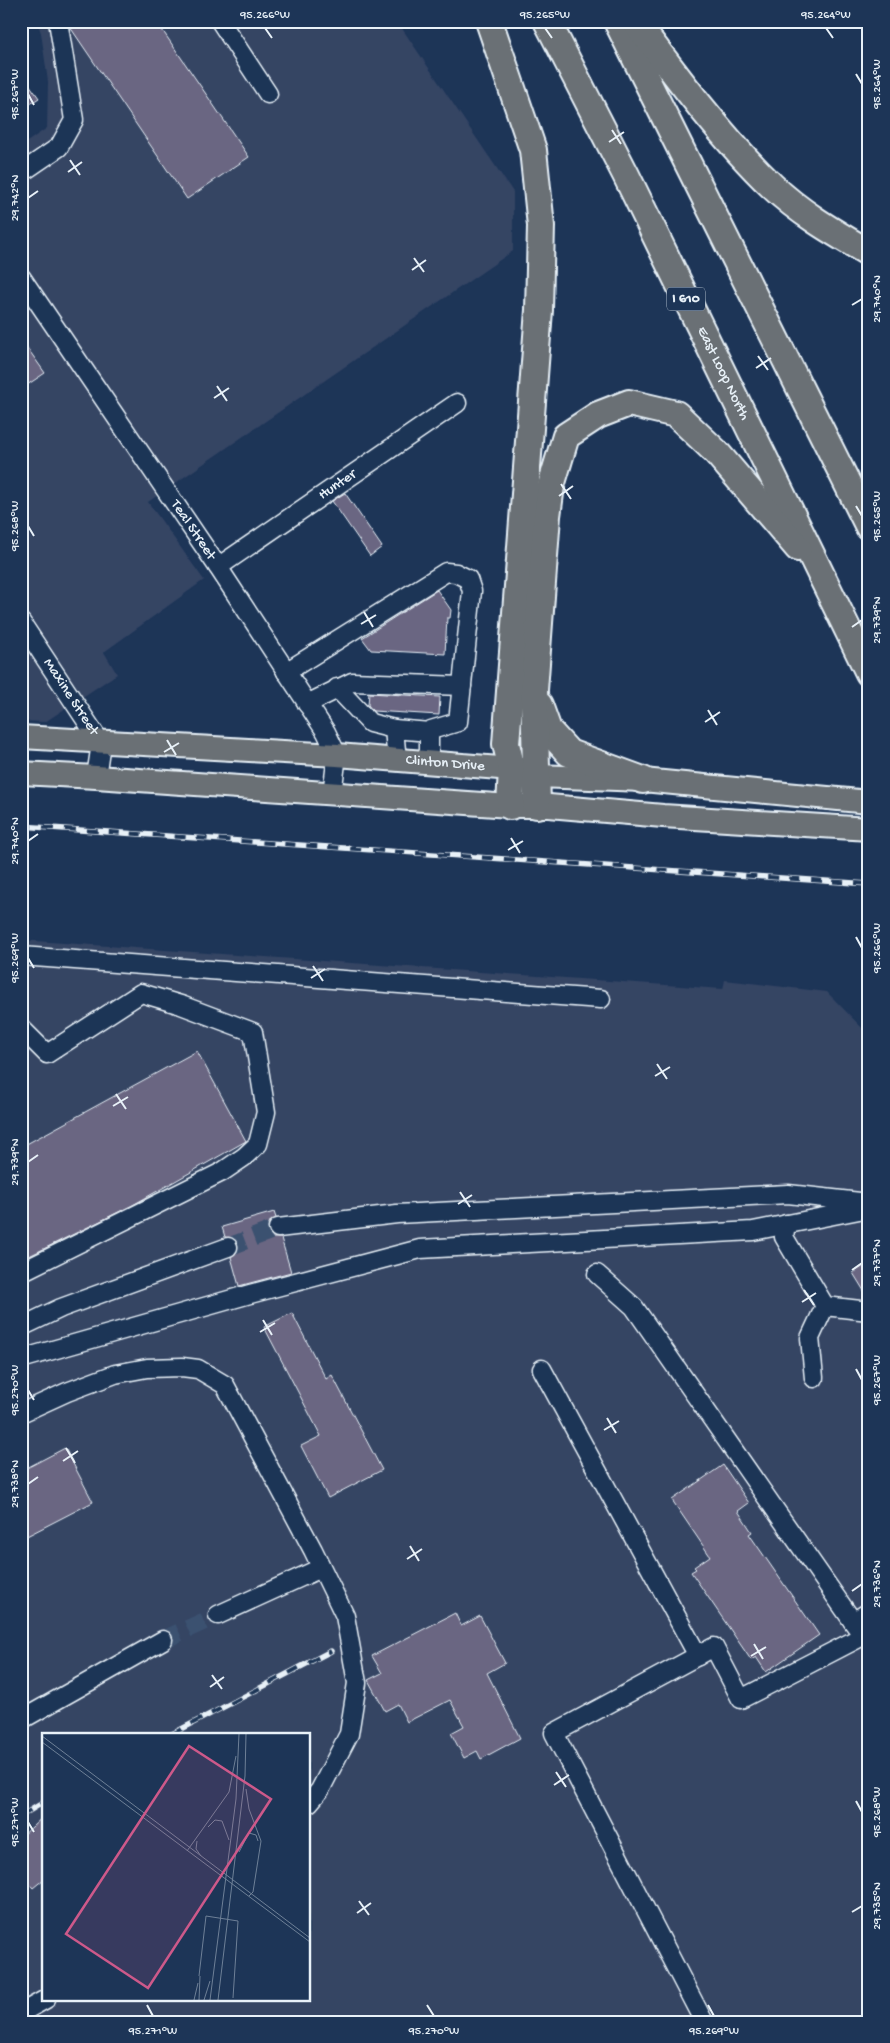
<svg xmlns="http://www.w3.org/2000/svg" width="890" height="2043" font-family="'Gochi Hand',sans-serif">
	<style>
		.built { fill: #344464; fill-rule: evenodd }
		.building { fill: #6b6682; stroke: #e8f1f8 }
		.lines { fill: none; stroke-linecap: round; stroke-linejoin: round }
		.minor-tunnel { stroke: #3b516f; stroke-width: 18; stroke-dasharray: 18 9; stroke-linecap: butt }
		.minor-casing { stroke: #e8f1f8; stroke-width: 21 }
		.major-casing { stroke: #e8f1f8; stroke-width: 26 }
		.highway-casing { stroke: #e8f1f8; stroke-width: 30 }
		.minor { stroke: #1d3557; stroke-width: 18 }
		.major { stroke: #6a7074; stroke-width: 22 }
		.highway { stroke: #6a7074; stroke-width: 26 }
		.rail-casing { stroke: #e8f1f8; stroke-width: 5.5 }
		.rail { stroke: #1d3557; stroke-width: 4; stroke-dasharray: 11; stroke-linecap: butt }
		.ticks { fill: none; stroke: #e8f1f8; stroke-width: 2 }
		.labels { text-anchor: middle; dominant-baseline: central; stroke-width: 5; stroke-linejoin: round; paint-order: stroke }
		.shield { fill: #1d3557; stroke: #abb9c8; stroke-width: 1 }
		.shield-label { font-size: 14px; font-weight: bold; fill: #e8f1f8 }
		.street-label { font-size: 15px; fill: #e8f1f8; stroke: #1d3557 }
		.inset-road { fill: none; stroke: #6e8097; stroke-width: 1 }
		.view { fill: #cd598a; fill-opacity: 0.15; stroke: #cd598a; stroke-width: 2.5 }
		.inset-edge { fill: none; stroke: #e8f1f8; stroke-width: 2.5 }
		.neatline { fill: none; stroke: #e8f1f8; stroke-width: 2 }
		.ticks-label { font-size: 12px; text-anchor: middle; fill: #e8f1f8 }
	</style>
	<rect width="100%" height="100%" fill="#1d3557"/>
	<filter id="ink" filterUnits="userSpaceOnUse"><feTurbulence type="fractalNoise" baseFrequency=".02" numOctaves="2"/><feDisplacementMap in="SourceGraphic" scale="10" xChannelSelector="R" yChannelSelector="G"/><feConvolveMatrix kernelMatrix="1 2 1 2 8 2 1 2 1" color-interpolation-filters="sRGB"/></filter>
	<g filter="url(#ink)">
		<!-- built -->
		<g class="built">
			<polygon points="37,21 397,21 513,192 513,251 148,502 204,580 104,652 117,674 45,722 21,721 21,146 47,128 48,82 41,33"/>
			<path d="M 21,940 L 723,989 L 725,980 L 827,992 L 869,1035 L 869,2022 L 21,2022 ZM 44,1734 L 309,1734 L 309,1999 L 44,1999 Z"/>
		</g>
		<!-- building -->
		<g class="building">
			<polygon points="69,21 156,21 249,157 187,199 70,27"/>
			<polygon points="21,73 39,98 21,110"/>
			<polygon points="21,339 45,373 21,389"/>
			<polygon points="345,493 382,547 370,556 332,501"/>
			<polygon points="437,590 451,610 450,618 447,618 445,654 371,650 362,638"/>
			<polygon points="369,693 440,697 439,715 373,711 368,705"/>
			<polygon points="197,1051 246,1141 131,1206 21,1260 21,1147"/>
			<polygon points="274,1212 276,1218 268,1223 268,1230 273,1238 281,1238 291,1272 239,1286 231,1257 236,1253 238,1244 234,1239 225,1237 222,1227"/>
			<polygon points="869,1263 869,1299 853,1273"/>
			<polygon points="292,1313 326,1379 332,1375 382,1470 328,1498 301,1446 321,1436 264,1327"/>
			<polygon points="65,1448 93,1502 21,1539 21,1471"/>
			<polygon points="723,1465 749,1503 738,1511 752,1532 749,1534 819,1635 766,1672 756,1657 751,1660 691,1572 696,1569 694,1567 710,1556 672,1500"/>
			<polygon points="455,1613 461,1626 480,1616 505,1663 487,1673 520,1738 481,1759 477,1751 464,1758 451,1733 464,1726 450,1700 407,1722 398,1704 385,1711 368,1680 382,1673 372,1656"/>
			<polygon points="44,1816 44,1879 33,1888 21,1875 21,1837"/>
		</g>
		<g class="lines">
			<!-- minor-tunnel -->
			<g class="minor-tunnel">
				<polyline points="228,1247 278,1228"/>
				<polyline points="163,1640 218,1615"/>
			</g>
			<defs>
				<g id="minor">
					<polyline points="220,21 268,94"/>
					<polyline points="21,173 59,147 74,120 58,21"/>
					<path id="s1" d="M 21,277 L 218,567 L 326,732 L 337,755 L 332,794"/>
					<path id="s2" d="M 218,567 L 457,403"/>
					<path id="s3" d="M 21,622 L 101,743 L 96,777"/>
					<polyline points="286,672 446,572 456,573 468,579 472,591 458,722 431,730 429,735 429,764"/>
					<polyline points="337,688 370,723 394,729 397,761"/>
					<polyline points="307,704 352,682 462,686"/>
					<polyline points="394,729 430,732"/>
					<polyline points="21,956 601,999"/>
					<polyline points="21,1028 47,1054 141,993 181,1005 253,1032 266,1112 258,1144 244,1157 222,1172 21,1272"/>
					<polyline points="786,1224 784,1237 825,1306 869,1311"/>
					<polyline points="278,1228 397,1214 788,1194 869,1203"/>
					<polyline points="597,1274 634,1307 863,1636 741,1699 714,1647 554,1733 704,2022"/>
					<polyline points="21,1327 61,1308 228,1247"/>
					<polyline points="21,1359 250,1294 420,1249 753,1231 869,1208"/>
					<polyline points="542,1369 698,1656"/>
					<polyline points="814,1378 810,1338 825,1306"/>
					<polyline points="21,1413 67,1392 115,1374 147,1368 182,1367 198,1369 225,1385 313,1550 345,1616 357,1683 349,1734 320,1790 309,1803"/>
					<polyline points="218,1615 321,1568"/>
					<polyline points="853,1622 869,1612"/>
					<polyline points="21,1720 163,1640"/>
					<polyline points="21,2013 46,1999"/>
				</g>
				<g id="major">
					<path id="s4" d="M 21,737 L 337,755 L 512,769 L 537,776 L 643,780 L 869,802"/>
					<polyline points="21,773 96,777 510,806 549,806 663,816 869,829"/>
				</g>
				<g id="highway">
					<polyline points="489,21 533,150 541,226 539,310 506,744 512,769 510,806"/>
					<path id="s5" d="M 547,21 L 626,175 L 869,673"/>
					<polyline points="617,21 869,527"/>
					<path d="M 635,21 C 676,76 723,139 772,186 C 800,213 835,233 869,253"/>
					<polyline points="539,705 548,730 569,753 643,780"/>
					<polyline points="537,805 534,690 547,516 551,486 566,436 598,415 629,403 676,414 717,453 798,548"/>
				</g>
			</defs>
			<!-- minor casing -->
			<use href="#minor" class="minor-casing"/>
			<!-- major casing -->
			<use href="#major" class="major-casing"/>
			<!-- highway casing -->
			<use href="#highway" class="highway-casing"/>
			<!-- minor -->
			<use href="#minor" class="minor"/>
			<!-- major -->
			<use href="#major" class="major"/>
			<!-- highway -->
			<use href="#highway" class="highway"/>
			<defs>
				<g id="rail">
					<polyline points="21,826 869,884"/>
					<polyline points="172,1734 331,1651"/>
					<polyline points="21,1816 44,1802"/>
				</g>
			</defs>
			<!-- rail casing -->
			<use href="#rail" class="rail-casing"/>
			<!-- rail -->
			<use href="#rail" class="rail"/>
		</g>
	</g>
	<!-- ticks -->
	<path class="ticks" d="M 265,28 L 272,38M 545,28 L 552,38M 826,28 L 833,38M 856,74 L 862,84M 28,94 L 34,105M 612,130 L 621,144M 609,142 L 624,132M 70,160 L 80,175M 68,172 L 82,162M 28,198 L 38,191M 414,258 L 424,272M 412,270 L 426,260M 852,305 L 862,299M 758,356 L 768,370M 756,368 L 771,358M 217,386 L 227,401M 214,398 L 229,388M 561,484 L 571,499M 559,496 L 573,486M 856,506 L 862,516M 28,526 L 34,536M 364,612 L 373,627M 361,624 L 376,615M 852,627 L 862,620M 708,710 L 717,725M 705,722 L 720,712M 167,740 L 176,755M 164,752 L 179,743M 511,838 L 520,853M 28,841 L 38,834M 508,850 L 523,841M 856,937 L 862,948M 28,958 L 34,968M 313,966 L 323,981M 311,978 L 325,969M 657,1064 L 667,1079M 655,1076 L 670,1067M 116,1094 L 126,1109M 113,1106 L 128,1097M 28,1162 L 38,1155M 460,1192 L 470,1207M 458,1204 L 472,1195M 852,1270 L 862,1263M 804,1290 L 814,1305M 802,1302 L 816,1293M 263,1320 L 272,1335M 260,1332 L 275,1323M 856,1369 L 862,1380M 28,1390 L 34,1400M 607,1418 L 616,1433M 604,1430 L 619,1421M 66,1448 L 75,1463M 63,1461 L 78,1451M 28,1484 L 38,1477M 410,1546 L 419,1561M 407,1559 L 422,1549M 852,1591 L 862,1584M 754,1644 L 763,1659M 751,1656 L 766,1647M 212,1675 L 222,1689M 210,1687 L 224,1677M 556,1772 L 566,1787M 554,1785 L 569,1775M 856,1801 L 862,1812M 28,1822 L 34,1832M 359,1901 L 369,1915M 852,1912 L 862,1906M 357,1913 L 371,1903M 147,2005 L 153,2016M 427,2005 L 434,2016M 708,2005 L 714,2016"/>
	<g class="labels">
		<!-- shield labels -->
		<rect class="shield" x="667" y="287.5" width="38" height="23" rx="4"/>
		<g class="shield-label">
			<text x="686" y="299">I 610</text>
		</g>
		<!-- street labels -->
		<g class="street-label">
			<text stroke="none"><textPath href="#s5" startOffset="394">East Loop North</textPath></text>
			<text stroke="none"><textPath href="#s2" startOffset="145">Hunter</textPath></text>
			<text stroke="none"><textPath href="#s1" startOffset="306">Teal Street</textPath></text>
			<text stroke="none"><textPath href="#s3" startOffset="90">Maxine Street</textPath></text>
			<text stroke="none"><textPath href="#s4" startOffset="425">Clinton Drive</textPath></text>
		</g>
	</g>
	<!-- overview -->
	<g transform="translate(42 1733)">
		<rect width="268" height="268" fill="#1d3557"/>
		<path class="inset-road" d="M 0,3 L 268,205M 0,9 L 268,209M 204,56 L 207,76 L 219,108 L 211,159 L 207,163M 166,94 L 173,87 L 180,88 L 187,107M 155,108 L 154,116 L 159,123M 145,118 L 187,59 L 194,23M 197,119 L 207,100 L 214,102 L 216,108M 157,243 L 164,183 L 196,188 L 191,265M 152,267 L 156,250M 157,267 L 158,243M 162,267 L 168,248M 168,267 L 194,66 L 197,1M 176,267 L 203,43 L 204,1"/>
		<path class="view" d="M 147,13 L 229,66 L 106,255 L 24,201 Z"/>
		<rect width="268" height="268" class="inset-edge"/>
	</g>
	<!-- margin -->
	<rect width="890" height="2043" fill="none" stroke="#1d3557" stroke-width="55"/>
	<rect x="28" y="28" width="834" height="1988" class="neatline"/>
	<g class="ticks-label">
		<text x="265" y="18">95.266°W</text>
		<text x="545" y="18">95.265°W</text>
		<text x="826" y="18">95.264°W</text>
		<text transform="translate(876 84) rotate(-90)" y="4">95.264°W</text>
		<text transform="translate(14 94) rotate(-90)" y="4">95.267°W</text>
		<text transform="translate(14 198) rotate(-90)" y="4">29.742°N</text>
		<text transform="translate(876 299) rotate(-90)" y="4">29.740°N</text>
		<text transform="translate(876 516) rotate(-90)" y="4">95.265°W</text>
		<text transform="translate(14 526) rotate(-90)" y="4">95.268°W</text>
		<text transform="translate(876 620) rotate(-90)" y="4">29.739°N</text>
		<text transform="translate(14 841) rotate(-90)" y="4">29.740°N</text>
		<text transform="translate(876 948) rotate(-90)" y="4">95.266°W</text>
		<text transform="translate(14 958) rotate(-90)" y="4">95.269°W</text>
		<text transform="translate(14 1162) rotate(-90)" y="4">29.739°N</text>
		<text transform="translate(876 1263) rotate(-90)" y="4">29.737°N</text>
		<text transform="translate(876 1380) rotate(-90)" y="4">95.267°W</text>
		<text transform="translate(14 1390) rotate(-90)" y="4">95.270°W</text>
		<text transform="translate(14 1484) rotate(-90)" y="4">29.738°N</text>
		<text transform="translate(876 1584) rotate(-90)" y="4">29.736°N</text>
		<text transform="translate(876 1812) rotate(-90)" y="4">95.268°W</text>
		<text transform="translate(14 1822) rotate(-90)" y="4">95.271°W</text>
		<text transform="translate(876 1906) rotate(-90)" y="4">29.735°N</text>
		<text x="153" y="2034">95.271°W</text>
		<text x="434" y="2034">95.270°W</text>
		<text x="714" y="2034">95.269°W</text>
	</g>
</svg>
